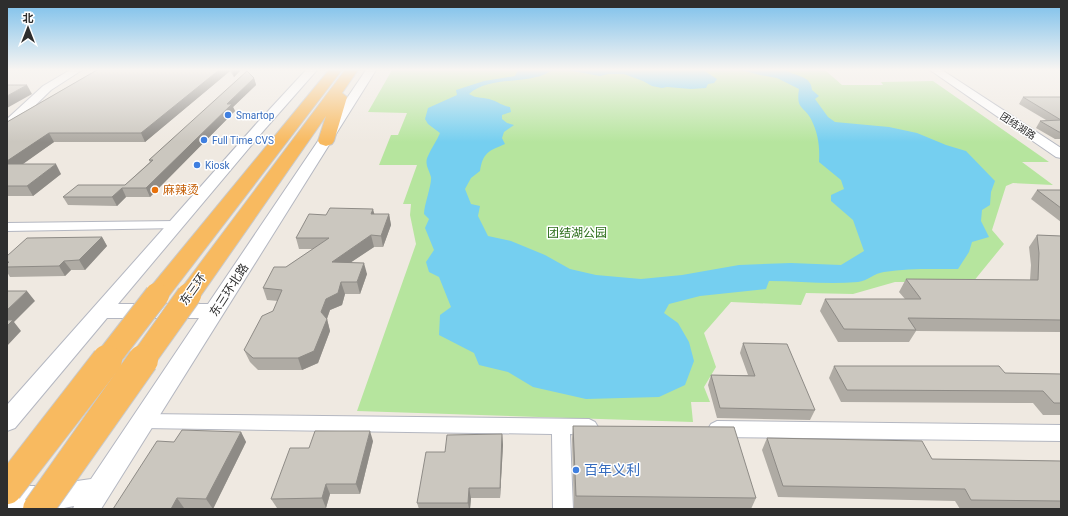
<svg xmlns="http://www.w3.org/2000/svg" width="1068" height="516" font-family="Roboto,'Noto Sans SC',sans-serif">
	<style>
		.green { fill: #b6e59e }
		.water { fill: #75cff0 }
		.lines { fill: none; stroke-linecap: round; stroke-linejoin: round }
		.minor-casing { stroke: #b4b7c1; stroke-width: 2 }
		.tertiary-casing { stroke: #b4b7c1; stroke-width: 2 }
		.trunk-casing { stroke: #c9c9c9; stroke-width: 2 }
		.minor { fill: #fff; fill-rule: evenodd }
		.tertiary { fill: #fff; fill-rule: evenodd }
		.trunk { fill: #f8ba60; fill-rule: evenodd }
		.trunk-bridge-far1-casing { stroke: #c9c9c9; stroke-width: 26; stroke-linecap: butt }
		.trunk-bridge-casing { stroke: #c9c9c9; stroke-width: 32; stroke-linecap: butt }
		.trunk-bridge-far1 { stroke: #f8ba60; stroke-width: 24 }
		.trunk-bridge { stroke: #f8ba60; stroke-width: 30 }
		.wall { fill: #afaba4 }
		.shaded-wall { fill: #8e8b86 }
		.building { fill: #cbc7bf; stroke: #8e8b86 }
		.shop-dot { fill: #3f7fe0; stroke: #fff; stroke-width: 1.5 }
		.food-dot { fill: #e8710a; stroke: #fff; stroke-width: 1.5 }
		.labels { text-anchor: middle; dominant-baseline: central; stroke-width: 3; stroke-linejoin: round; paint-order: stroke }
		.far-shop-label { font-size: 10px; fill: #366cbe; stroke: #fff; text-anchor: start }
		.far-street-label { font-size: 10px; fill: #2e2e2e; stroke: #fff }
		.food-label { font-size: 12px; fill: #c56008; stroke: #fff; text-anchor: start }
		.park-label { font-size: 12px; fill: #2c6e1b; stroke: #fff }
		.street-label { font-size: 12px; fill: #2e2e2e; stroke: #fff }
		.near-shop-label { font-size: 14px; fill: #366cbe; stroke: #fff; text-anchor: start }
	</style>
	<rect width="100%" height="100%" fill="#efe9e1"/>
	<!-- green -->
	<polygon class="green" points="392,70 825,70 842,85 883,85 881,82 933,81 1049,162 1022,162 1053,185 1013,183 1006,186 992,230 1004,244 973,282 895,282 853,294 806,293 801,305 731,302 704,333 716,367 704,387 710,402 691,402 693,422 357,411 416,244 410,215 411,204 403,204 417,165 379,165 391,135 398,135 407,113 368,112"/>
	<!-- water -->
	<g class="water">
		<path d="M 518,70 L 554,70 C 548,72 543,76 536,77 C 515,83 487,78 469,94 C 477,99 484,97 492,100 C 498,102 503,106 510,107 L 511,112 L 502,115 L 502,119 L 507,123 L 514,125 L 504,132 L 502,138 L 505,144 C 489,151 483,152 480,171 L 471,178 L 465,189 L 471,204 L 480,206 L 478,216 L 488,236 L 511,241 L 545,255 L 570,269 L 596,275 L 641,279 L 682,275 L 739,265 L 791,263 L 841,265 L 864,251 L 853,220 L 831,201 L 831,195 L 844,189 L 841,180 L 819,162 C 820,146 818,133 811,119 C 803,105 796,110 799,89 L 777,78 L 760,75 L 741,70 L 786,70 C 796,77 811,75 812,90 L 819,96 L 815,99 L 828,117 L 835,122 L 889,127 L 917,133 L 946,145 L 966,151 L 995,181 L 991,192 L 990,205 L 982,210 L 981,221 L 989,237 L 972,242 L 969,252 L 958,269 C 933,269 908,268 884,272 C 875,273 867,281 858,282 C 828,285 799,281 769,281 L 766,289 L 700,296 L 669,304 L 664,313 L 678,323 L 689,342 L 694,361 L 685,385 L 659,397 L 586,399 L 533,387 L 508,372 L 479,365 L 474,353 L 439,335 L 440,315 L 451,307 L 439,277 L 429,272 L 426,262 L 434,250 L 425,228 L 429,219 L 424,214 C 424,205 432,184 431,177 C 429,169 424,164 428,156 C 431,148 437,141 440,133 L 428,124 L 425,119 L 428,108 L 457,95 L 456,90 L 484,81 L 515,76 Z"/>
		<polygon points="567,70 703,70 717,79 714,83 708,84 706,88 691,89 667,87 662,88 652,86 643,81 624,74 608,74 600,76"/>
	</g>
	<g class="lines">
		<defs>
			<g id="minor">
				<polygon points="176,221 180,222 182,225 180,228 7,231 7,223"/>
				<polygon points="143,414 589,419 595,422 598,427 595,432 589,435 570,434 573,509 553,509 552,434 143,428 137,426 134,421 137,416"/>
				<polygon points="717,421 1061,425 1061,441 717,437 711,434 708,429 711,424"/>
			</g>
			<g id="tertiary">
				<polygon points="70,70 82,70 51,90 11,129 7,130 7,119 43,86"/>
				<polygon points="306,70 317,70 265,129 118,304 208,304 366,70 376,70 101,509 73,509 74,506 59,509 7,509 7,486 42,486 91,479 199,318 107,318 15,428 7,431 7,405 257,123"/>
				<polygon points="930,70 942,70 1061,148 1061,158 1056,157"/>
			</g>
			<g id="trunk">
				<polygon points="329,70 342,70 165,301 157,303 149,301 145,295 149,289"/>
				<polygon points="345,70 358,70 342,93 347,97 334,141 332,144 326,146 320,144 318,141 326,116 197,301 189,303 181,301 177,295 181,289"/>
			</g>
		</defs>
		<!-- minor casing -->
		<use href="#minor" class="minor-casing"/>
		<!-- tertiary casing -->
		<use href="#tertiary" class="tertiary-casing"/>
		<!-- trunk casing -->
		<use href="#trunk" class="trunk-casing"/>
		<!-- minor -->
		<use href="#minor" class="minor"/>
		<!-- tertiary -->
		<use href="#tertiary" class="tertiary"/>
		<!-- trunk -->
		<use href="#trunk" class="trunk"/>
		<defs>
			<g id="trunk-bridge-far1">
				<polyline points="106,361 157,295"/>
				<polyline points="142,361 189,295"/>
			</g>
			<g id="trunk-bridge">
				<polyline points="7,489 107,360"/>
				<polyline points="38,509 143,360"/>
			</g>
		</defs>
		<!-- trunk-bridge-far1 casing -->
		<use href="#trunk-bridge-far1" class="trunk-bridge-far1-casing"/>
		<!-- trunk-bridge casing -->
		<use href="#trunk-bridge" class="trunk-bridge-casing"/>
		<!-- trunk-bridge-far1 -->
		<use href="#trunk-bridge-far1" class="trunk-bridge-far1"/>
		<!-- trunk-bridge -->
		<use href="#trunk-bridge" class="trunk-bridge"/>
	</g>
	<!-- wall -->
	<g class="wall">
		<polygon points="97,70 241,70 234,77 230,71 145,142 54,142 22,164 61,174 33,196 7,196 7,122"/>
		<polygon points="254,78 256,85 233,107 235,111 150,197 126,197 117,206 68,205 63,197 125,185 150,162 149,160"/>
		<polygon points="1023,97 1061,97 1061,139 1055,139 1036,128 1040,121 1046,120 1019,104"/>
		<polygon points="1037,190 1061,190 1061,222 1031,199"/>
		<polygon points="375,214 389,214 391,225 383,247 374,247 351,262 367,274 360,294 345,294 342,305 330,310 327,319 330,331 318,363 302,370 258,370 250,362 244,350 273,311 278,301 267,300 263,288 286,267 313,249 299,249 296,238"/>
		<polygon points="1037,235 1061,236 1061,332 916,331 909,342 838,342 820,311 825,299 905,299 899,292 906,279 1030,280 1031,265 1029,247"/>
		<polygon points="102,237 107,246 85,270 71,270 65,276 10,277 7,272 7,256"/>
		<polygon points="743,343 815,410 810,420 717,418 708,385 711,375 748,375 740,353"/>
		<polygon points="834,366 1005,373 1061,374 1061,415 1043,415 1033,403 841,402 829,378"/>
		<polygon points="573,426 756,498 751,509 574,509 572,439"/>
		<polygon points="241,432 246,442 213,509 184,508 113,509 174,442"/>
		<polygon points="502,434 503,445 500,498 471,498 470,509 419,509 417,503 445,452"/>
		<polygon points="767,438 932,459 1061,461 1061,509 960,509 955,501 778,497 762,450"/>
		<polygon points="373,441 360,494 330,494 326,508 277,508 271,499 309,448"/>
	</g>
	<!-- shaded-wall -->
	<g class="shaded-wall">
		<polygon points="219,70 229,70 230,71 145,142 141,133"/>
		<polygon points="232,70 241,70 234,77"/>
		<polygon points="254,78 256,85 233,107 235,111 150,197 146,188 227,104"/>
		<polygon points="27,85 32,94 7,108 7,96"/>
		<polygon points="49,133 54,142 9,174 7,171 7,161"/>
		<polygon points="56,164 61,174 33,196 27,186"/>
		<polygon points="122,188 126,197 117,206 112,197"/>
		<polygon points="373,209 376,220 371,214"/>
		<polygon points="389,214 391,225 383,247 381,236"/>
		<polygon points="371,235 374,247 335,273 332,262"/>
		<polygon points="102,237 107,246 85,270 79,260"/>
		<polygon points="64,261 71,270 65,276 59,266"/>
		<polygon points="364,263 367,274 360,294 357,282"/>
		<polygon points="341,282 345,294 342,305 330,310 325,324 321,312 326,299"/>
		<polygon points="27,291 35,301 14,322 21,331 7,346 7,310"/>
		<polygon points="327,319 330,331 318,363 302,370 298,358"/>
		<polygon points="370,431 373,441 360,494 356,484"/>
		<polygon points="241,432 246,442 213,509 206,499"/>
		<polygon points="502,434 503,445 500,498 500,488"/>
		<polygon points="326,484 330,494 326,508 322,498"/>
		<polygon points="469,488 471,498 470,509 469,509 468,503"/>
		<polygon points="177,498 184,508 183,509 171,509"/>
	</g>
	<!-- building -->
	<g class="building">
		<polygon points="97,70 219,70 141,133 49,133 7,161 7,122"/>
		<polygon points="247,71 254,78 227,104 232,104 146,188 122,188 112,197 63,197 78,185 125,185 153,160 149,160"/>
		<polygon points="7,85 27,85 7,96"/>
		<polygon points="1023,97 1061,97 1061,120"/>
		<polygon points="1061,120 1061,132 1059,132 1040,121"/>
		<polygon points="7,164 56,164 27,186 7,186"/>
		<polygon points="1037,190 1061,190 1061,208"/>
		<polygon points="330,208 373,209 371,214 389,214 381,236 371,235 332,262 364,263 357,282 341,282 338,293 326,299 321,312 327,319 314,351 298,358 253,358 244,350 262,316 273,311 282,290 263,288 274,267 286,267 329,238 296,238 309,214 326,215"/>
		<polygon points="1037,235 1061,236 1061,320 908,318 916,330 844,329 825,299 921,299 906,279 1038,280 1039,253"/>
		<polygon points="102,237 79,260 64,261 59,266 7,267 7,264 9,262 7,262 7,256 27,238"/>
		<polygon points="7,291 27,291 7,310"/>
		<polygon points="7,320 13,320 7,326"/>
		<polygon points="743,343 787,344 815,410 720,408 711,375 755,376"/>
		<polygon points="834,366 999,366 1005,373 1061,374 1061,403 1054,403 1043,391 847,390"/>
		<polygon points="573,426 734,427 756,498 576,496"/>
		<polygon points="182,430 241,432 206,499 177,498 171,509 113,509 157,441 174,442"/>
		<polygon points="315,431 370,431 356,484 326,484 322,498 271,499 290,448 309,448"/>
		<polygon points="502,434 500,488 469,488 468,503 417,503 426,452 445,452 447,435"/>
		<polygon points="767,438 922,441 932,459 1061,461 1061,501 971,500 965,489 783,486"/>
	</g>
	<!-- sky -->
	<linearGradient id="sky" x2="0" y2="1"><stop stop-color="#7abfeb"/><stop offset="0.49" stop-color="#f8f5f2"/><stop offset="1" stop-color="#f8f5f2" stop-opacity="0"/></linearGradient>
	<rect width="1068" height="142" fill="url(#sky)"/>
	<!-- markers -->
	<g class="shop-dot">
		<circle cx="228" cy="115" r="4"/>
		<circle cx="204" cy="140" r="4"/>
		<circle cx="197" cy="165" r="4"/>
		<circle cx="576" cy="470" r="4"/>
	</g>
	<circle class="food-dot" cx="155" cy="190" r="4"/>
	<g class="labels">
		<!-- far-shop labels -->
		<g class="far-shop-label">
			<text x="236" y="115">Smartop</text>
			<text x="212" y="140">Full Time CVS</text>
			<text x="205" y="165">Kiosk</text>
		</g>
		<!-- far-street labels -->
		<g class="far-street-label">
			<text transform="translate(1018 126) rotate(33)">团结湖路</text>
		</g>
		<!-- food labels -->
		<g class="food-label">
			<text x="163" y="190">麻辣烫</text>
		</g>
		<!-- park labels -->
		<g class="park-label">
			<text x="577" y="233">团结湖公园</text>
		</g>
		<!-- street labels -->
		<g class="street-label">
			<text transform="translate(193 289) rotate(-54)">东三环</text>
			<text transform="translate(229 290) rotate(-57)">东三环北路</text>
		</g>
		<!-- near-shop labels -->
		<g class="near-shop-label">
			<text x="584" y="470">百年义利</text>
		</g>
	</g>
	<!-- border -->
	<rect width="1068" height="516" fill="none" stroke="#2e2e2e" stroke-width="16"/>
	<!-- north arrow -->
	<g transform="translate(28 28)" stroke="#ffffff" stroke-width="3" paint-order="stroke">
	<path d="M0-3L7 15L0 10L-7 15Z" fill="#2e2e2e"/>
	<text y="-6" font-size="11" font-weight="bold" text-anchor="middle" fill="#2e2e2e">北</text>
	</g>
</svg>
